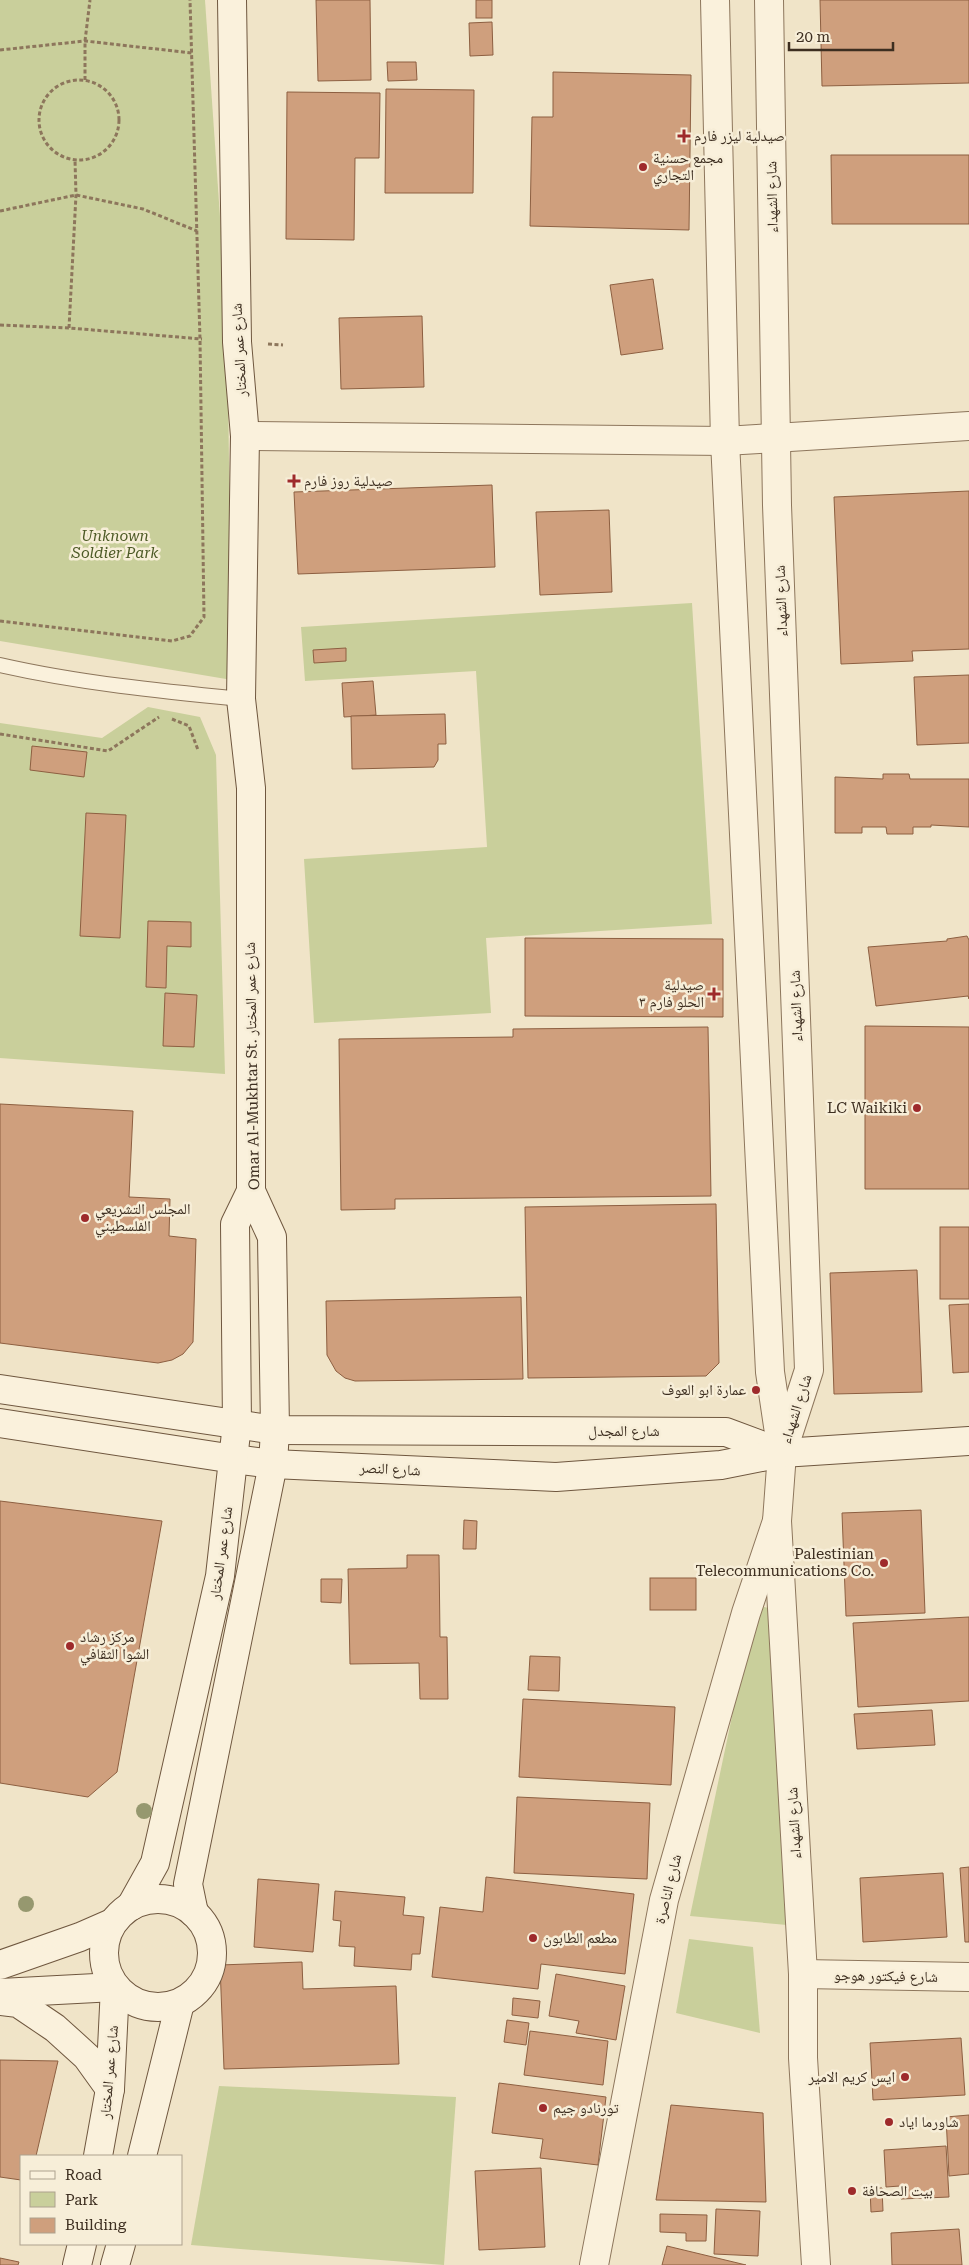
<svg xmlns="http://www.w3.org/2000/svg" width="969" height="2265" font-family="'Roboto Serif','Noto Naskh Arabic',serif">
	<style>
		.green { fill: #c9cf9b }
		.building { fill: #cf9f7d; stroke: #8d5f41 }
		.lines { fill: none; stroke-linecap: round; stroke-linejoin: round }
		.service-casing { stroke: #8d765c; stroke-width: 16 }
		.minor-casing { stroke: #8d765c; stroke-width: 30 }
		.tertiary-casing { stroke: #8d765c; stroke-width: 30 }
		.secondary-casing { stroke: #6f573f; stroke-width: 30 }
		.path { stroke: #8d765c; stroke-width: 3; stroke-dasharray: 4 2.5; stroke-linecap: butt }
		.service { stroke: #faf1dc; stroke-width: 14 }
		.minor { stroke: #faf1dc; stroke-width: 28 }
		.tertiary { stroke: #faf1dc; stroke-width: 28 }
		.secondary { stroke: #faf1dc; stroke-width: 28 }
		.tree { fill: #96986f }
		.poi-dot { fill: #9e2a2b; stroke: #f7eed8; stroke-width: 2 }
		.labels { text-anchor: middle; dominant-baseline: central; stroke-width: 5; stroke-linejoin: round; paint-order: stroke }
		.poi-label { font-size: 15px; fill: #3d2e20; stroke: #f7eed8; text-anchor: start }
		.street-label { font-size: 15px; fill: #3d2e20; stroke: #f7eed8 }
		.park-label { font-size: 15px; font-style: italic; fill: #4d5a26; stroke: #f7eed8 }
	</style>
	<rect width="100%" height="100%" fill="#f0e4c8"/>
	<!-- green -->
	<g class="green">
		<polygon points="0,0 205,0 227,318 232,680 0,641"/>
		<polygon points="692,603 712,924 486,938 491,1013 314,1023 304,859 487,847 476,671 305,681 301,627"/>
		<polygon points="148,707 200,717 216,755 225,1074 0,1058 0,723 102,738"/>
		<polygon points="764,1607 774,1609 787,1925 690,1916 754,1612"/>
		<polygon points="689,1939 753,1947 760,2033 676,2013"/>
		<polygon points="219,2086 456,2097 444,2265 191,2245"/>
	</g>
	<!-- building -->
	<g class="building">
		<polygon points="316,0 370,0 371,80 318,81"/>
		<rect x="476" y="0" width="16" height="18"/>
		<polygon points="820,0 969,0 969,83 822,86"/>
		<polygon points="492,22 493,55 470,56 469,23"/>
		<polygon points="387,62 416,62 417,80 388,81"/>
		<polygon points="553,72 691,75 689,230 530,226 532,117 553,117"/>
		<polygon points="386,89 474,90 473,193 385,193"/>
		<polygon points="287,92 380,93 379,158 355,158 354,240 286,239"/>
		<polygon points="831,155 969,155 969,224 832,224"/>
		<polygon points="653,279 663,349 621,355 610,285"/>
		<polygon points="422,316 424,387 341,389 339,318"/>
		<polygon points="492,485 495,567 298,574 294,492"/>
		<polygon points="969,491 969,649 912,651 913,661 841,664 834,497"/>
		<polygon points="609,510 612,592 540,595 536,512"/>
		<polygon points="346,648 346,661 314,663 313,650"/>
		<polygon points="969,675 969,743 917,745 914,677"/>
		<polygon points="373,681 376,715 344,717 342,683"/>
		<polygon points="445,714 446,744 438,744 438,760 434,767 352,769 351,716"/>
		<polygon points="32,746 87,752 84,777 30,770"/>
		<polygon points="883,774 909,774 910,779 969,779 969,827 931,825 931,827 913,827 913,834 887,834 886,827 862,827 862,833 835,833 835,777 883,779"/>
		<polygon points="86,813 126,815 120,938 80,936"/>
		<polygon points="148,921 191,922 191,947 167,946 166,988 146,987"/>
		<polygon points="967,936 969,940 969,999 968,996 876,1006 868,947 947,941 947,939"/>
		<polygon points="525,938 723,939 723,1017 525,1016"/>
		<polygon points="165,993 197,995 194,1047 163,1046"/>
		<polygon points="865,1026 969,1027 969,1189 865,1189"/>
		<polygon points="708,1027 711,1196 395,1199 395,1209 341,1210 339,1039 513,1037 513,1029"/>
		<polygon points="0,1104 133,1111 129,1197 170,1199 169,1236 196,1239 193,1342 183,1354 172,1360 158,1363 0,1343"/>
		<polygon points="716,1204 719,1363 706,1376 528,1378 525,1207"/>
		<rect x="940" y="1227" width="29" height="72"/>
		<polygon points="917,1270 922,1392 834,1394 830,1273"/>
		<polygon points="521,1297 523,1379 355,1381 345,1378 336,1371 327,1355 326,1301"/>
		<polygon points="969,1304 969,1372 953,1373 949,1305"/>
		<polygon points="0,1501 162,1521 117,1772 88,1797 0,1783"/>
		<polygon points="921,1510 925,1613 846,1616 842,1513"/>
		<polygon points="464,1520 477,1521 476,1549 463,1549"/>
		<polygon points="407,1555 439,1555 440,1637 447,1637 448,1699 420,1699 419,1663 350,1664 348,1569 407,1568"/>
		<rect x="650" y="1578" width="46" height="32"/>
		<polygon points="321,1579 342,1579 341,1603 321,1602"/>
		<polygon points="969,1617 969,1701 858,1707 853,1623"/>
		<polygon points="530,1656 560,1657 559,1691 528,1690"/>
		<polygon points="523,1699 675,1707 671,1785 519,1777"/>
		<polygon points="932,1710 935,1745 857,1749 854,1714"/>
		<polygon points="517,1797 650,1803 647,1879 514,1873"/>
		<polygon points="969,1867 969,1942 965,1942 960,1868"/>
		<polygon points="943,1873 947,1937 863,1942 860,1878"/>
		<polygon points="486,1877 634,1894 625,1974 541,1964 538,1989 432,1977 440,1907 483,1912"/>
		<polygon points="258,1879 319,1884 313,1952 254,1947"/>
		<polygon points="335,1891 405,1897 403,1915 424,1917 420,1954 412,1954 411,1970 354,1966 355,1947 339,1946 341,1921 333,1920"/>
		<polygon points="302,1962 303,1989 396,1986 399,2064 224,2069 220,1965"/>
		<polygon points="556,1974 625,1986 616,2040 576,2033 579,2021 549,2016"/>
		<polygon points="513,1998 540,2001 538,2018 512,2015"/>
		<polygon points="507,2020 529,2023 526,2045 504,2042"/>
		<polygon points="530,2031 608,2041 603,2085 524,2075"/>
		<polygon points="961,2038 965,2095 873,2100 870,2043"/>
		<polygon points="0,2060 58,2061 36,2156 21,2156 21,2180 0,2177"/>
		<polygon points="499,2083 606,2097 598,2165 540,2158 543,2139 492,2133"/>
		<polygon points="671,2105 763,2113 766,2202 656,2200"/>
		<polygon points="969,2115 969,2174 949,2176 946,2117"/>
		<polygon points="946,2146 949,2197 901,2199 900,2186 886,2187 884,2150"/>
		<polygon points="541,2168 545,2247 479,2250 475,2171"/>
		<polygon points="870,2188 882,2188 883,2211 871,2212"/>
		<polygon points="716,2209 760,2211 758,2256 714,2254"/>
		<polygon points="660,2214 707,2215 706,2241 686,2241 686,2233 660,2232"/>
		<polygon points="959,2229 962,2265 892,2265 891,2233"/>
		<polygon points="667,2246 746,2265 662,2265"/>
		<polygon points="0,2258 19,2262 18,2265 0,2265"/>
	</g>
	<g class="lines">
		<defs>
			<path id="service" d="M 0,665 C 79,683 160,691 241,699"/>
			<g id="minor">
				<polyline points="245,436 725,441 969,426"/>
				<polyline points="803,1974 969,1977"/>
				<polyline points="594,2265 664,1900 746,1613 777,1521"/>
			</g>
			<g id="tertiary">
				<polyline points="715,0 725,441 770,1372 782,1453 777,1521 803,1974 803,2058 816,2265"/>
				<polyline points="769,0 777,505 809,1370 784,1447"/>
			</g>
			<g id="secondary">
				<polyline points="0,1389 275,1430 726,1432 782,1453 969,1441"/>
				<polyline points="0,1423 234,1459 273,1464 556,1477 721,1465 782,1453"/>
				<circle cx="158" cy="1953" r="54"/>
				<polyline points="131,1906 155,1863 220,1576 237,1424 235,1224 251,1191"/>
				<polyline points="194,1913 188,1884 273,1464 275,1430 272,1237 251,1191 251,788 241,699 245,436 237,342 232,0"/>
				<polyline points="0,1965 80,1937 112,1923"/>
				<polyline points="0,1993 115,1987"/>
				<polyline points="0,2001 18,2003 55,2028 87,2057 110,2089"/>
				<polyline points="98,2156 110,2089 115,1987"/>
				<polyline points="142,2156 180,2003"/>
				<polyline points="77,2265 82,2244"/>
				<polyline points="115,2265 121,2244"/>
			</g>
		</defs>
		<!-- service casing -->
		<use href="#service" class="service-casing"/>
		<!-- minor casing -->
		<use href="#minor" class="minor-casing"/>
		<!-- tertiary casing -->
		<use href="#tertiary" class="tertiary-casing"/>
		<!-- secondary casing -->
		<use href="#secondary" class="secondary-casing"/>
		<!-- path -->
		<g class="path">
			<polyline points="0,50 85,41 192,53"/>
			<circle cx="79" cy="120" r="40"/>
			<polyline points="85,80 85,41 90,0"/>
			<polyline points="0,211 76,195 143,209 197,231"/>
			<polyline points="0,325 69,328 202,339"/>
			<polyline points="69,328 76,195 75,160"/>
			<polyline points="268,344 283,345"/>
			<polyline points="0,621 172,641 190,636 204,617 200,339 190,0"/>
			<polyline points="172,719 189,726 198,750"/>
			<polyline points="0,734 108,751 159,717"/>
		</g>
		<!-- service -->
		<use href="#service" class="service"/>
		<!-- minor -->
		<use href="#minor" class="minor"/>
		<!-- tertiary -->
		<use href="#tertiary" class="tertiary"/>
		<!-- secondary -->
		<use href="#secondary" class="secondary"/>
	</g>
	<!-- trees -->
	<g class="tree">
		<circle cx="144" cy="1811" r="8"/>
		<circle cx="26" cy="1904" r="8"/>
	</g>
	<!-- markers -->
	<g class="poi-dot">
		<path d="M681.5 128.5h5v5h5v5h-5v5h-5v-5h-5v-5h5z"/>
		<circle cx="643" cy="167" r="5"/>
		<path d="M291.5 473.5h5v5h5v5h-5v5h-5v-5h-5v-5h5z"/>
		<path d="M711.5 986.5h5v5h5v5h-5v5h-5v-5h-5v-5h5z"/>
		<circle cx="917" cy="1108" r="5"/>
		<circle cx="85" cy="1218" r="5"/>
		<circle cx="756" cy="1390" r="5"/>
		<circle cx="884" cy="1563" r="5"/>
		<circle cx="70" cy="1646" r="5"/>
		<circle cx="533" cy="1938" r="5"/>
		<circle cx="905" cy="2077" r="5"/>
		<circle cx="543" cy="2108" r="5"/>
		<circle cx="889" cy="2122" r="5"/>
		<circle cx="852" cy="2191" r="5"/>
	</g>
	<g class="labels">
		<!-- poi labels -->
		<g class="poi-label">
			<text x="694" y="136">صيدلية ليزر فارم</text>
			<text x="653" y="158">مجمع حسنية<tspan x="653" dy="17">التجاري</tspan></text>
			<text x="304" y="481">صيدلية روز فارم</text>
			<text x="704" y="985" text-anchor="end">صيدلية<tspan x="704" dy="17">الحلو فارم ٣</tspan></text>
			<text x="907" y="1108" text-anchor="end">LC Waikiki</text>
			<text x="95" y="1209">المجلس التشريعي<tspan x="95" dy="17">الفلسطيني</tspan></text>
			<text x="746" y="1390" text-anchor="end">عمارة ابو العوف</text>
			<text x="874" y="1554" text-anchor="end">Palestinian<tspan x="874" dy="17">Telecommunications Co.</tspan></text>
			<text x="80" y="1637">مركز رشاد<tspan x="80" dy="17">الشوا الثقافي</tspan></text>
			<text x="543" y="1938">مطعم الطابون</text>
			<text x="895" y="2077" text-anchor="end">ايس كريم الامير</text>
			<text x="553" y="2108">تورنادو جيم</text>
			<text x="899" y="2122">شاورما اياد</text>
			<text x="862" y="2191">بيت الصحافة</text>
		</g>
		<!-- street labels -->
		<g class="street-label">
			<text transform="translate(772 197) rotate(-91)">شارع الشهداء</text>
			<text transform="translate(239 350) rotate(-93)">شارع عمر المختار</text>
			<text transform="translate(781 601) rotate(-92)">شارع الشهداء</text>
			<text transform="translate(796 1006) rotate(-92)">شارع الشهداء</text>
			<text transform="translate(252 1066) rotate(-91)">Omar Al-Mukhtar St. شارع عمر المختار</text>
			<text transform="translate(796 1409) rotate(-72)">شارع الشهداء</text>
			<text x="624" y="1431">شارع المجدل</text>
			<text transform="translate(390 1469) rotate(3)">شارع النصر</text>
			<text transform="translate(221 1553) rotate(-82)">شارع عمر المختار</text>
			<text transform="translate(794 1823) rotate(-93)">شارع الشهداء</text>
			<text transform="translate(668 1889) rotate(-76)">شارع الناصرة</text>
			<text transform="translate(886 1976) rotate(1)">شارع فيكتور هوجو</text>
			<text transform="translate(109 2072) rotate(-85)">شارع عمر المختار</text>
		</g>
		<!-- park labels -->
		<g class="park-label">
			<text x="115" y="536">Unknown<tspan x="115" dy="17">Soldier Park</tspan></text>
		</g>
	</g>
	<!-- legend -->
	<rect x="20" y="2155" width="162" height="90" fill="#f7eed8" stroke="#ada18e"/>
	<rect x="30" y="2171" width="25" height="8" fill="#faf1dc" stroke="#ada18e"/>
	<text x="65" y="2180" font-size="15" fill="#3d2e20">Road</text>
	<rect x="30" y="2192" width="25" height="15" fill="#c9cf9b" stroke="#ada18e"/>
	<text x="65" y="2205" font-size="15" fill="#3d2e20">Park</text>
	<rect x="30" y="2218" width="25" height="15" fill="#cf9f7d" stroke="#ada18e"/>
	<text x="65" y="2230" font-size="15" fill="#3d2e20">Building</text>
	<!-- scale -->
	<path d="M789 42v8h104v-8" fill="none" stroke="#3d2e20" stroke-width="2.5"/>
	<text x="796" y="42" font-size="15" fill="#3d2e20" stroke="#f7eed8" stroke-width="4" paint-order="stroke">20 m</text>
</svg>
